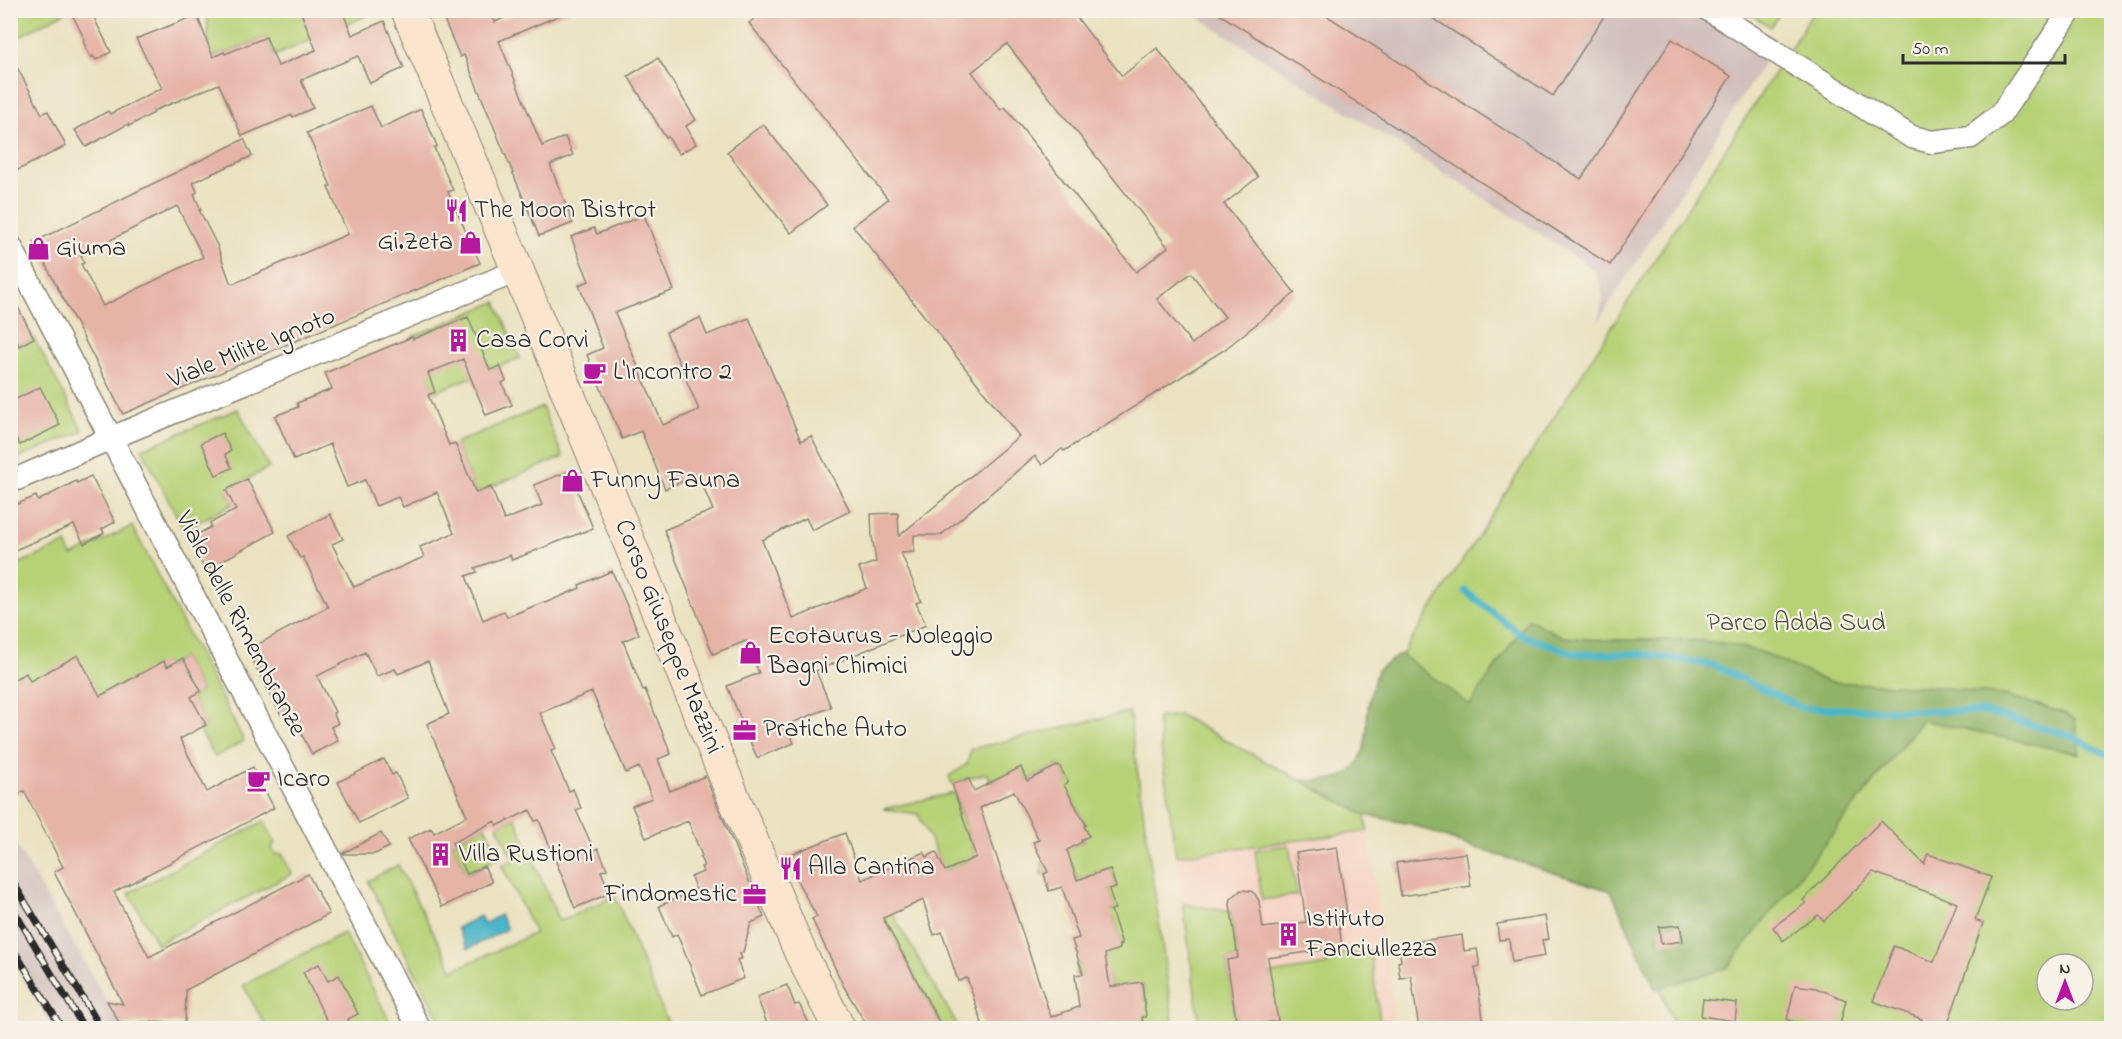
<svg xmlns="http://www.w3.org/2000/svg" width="2122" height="1039" font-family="'Indie Flower',sans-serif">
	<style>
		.built { fill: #f5d3c2 }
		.industrial { fill: #d1c0bd }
		.green { fill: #b7d177; stroke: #717e51; stroke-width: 1.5; fill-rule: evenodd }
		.forest { fill: #91b368; stroke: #5e6f4a; stroke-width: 1.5 }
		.water { fill: #4bb6c7; stroke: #3b7079; stroke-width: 1.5 }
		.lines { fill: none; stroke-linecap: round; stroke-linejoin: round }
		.stream { stroke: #4bb6c7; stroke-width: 7 }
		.building { fill: #e6b3a7; fill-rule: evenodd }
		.street-casing { stroke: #8a8676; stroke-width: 25 }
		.secondary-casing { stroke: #8a8676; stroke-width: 34 }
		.street { stroke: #fff; stroke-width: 22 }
		.secondary { stroke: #fbe5cf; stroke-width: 32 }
		.rail-casing { stroke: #2b2b2b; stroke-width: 7 }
		.rail { stroke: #f7f3e8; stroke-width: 4.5; stroke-dasharray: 14; stroke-linecap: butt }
		.labels { text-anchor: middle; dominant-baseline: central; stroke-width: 4.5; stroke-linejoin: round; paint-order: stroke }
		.poi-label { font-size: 26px; fill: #2b2b2b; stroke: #f7f3e8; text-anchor: start }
		.street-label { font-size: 26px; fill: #2b2b2b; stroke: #f7f3e8 }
		.park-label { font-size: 26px; fill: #4e543e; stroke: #f7f3e8 }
	</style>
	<rect width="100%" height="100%" fill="#f7f3e8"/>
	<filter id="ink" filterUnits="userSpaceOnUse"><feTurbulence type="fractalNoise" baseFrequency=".0167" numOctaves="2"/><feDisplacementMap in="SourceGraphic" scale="12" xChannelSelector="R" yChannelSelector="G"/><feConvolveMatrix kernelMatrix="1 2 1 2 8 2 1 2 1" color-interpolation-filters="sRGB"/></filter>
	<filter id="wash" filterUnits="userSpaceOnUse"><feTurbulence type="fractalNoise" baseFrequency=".008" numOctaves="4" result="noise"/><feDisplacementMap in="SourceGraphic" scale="24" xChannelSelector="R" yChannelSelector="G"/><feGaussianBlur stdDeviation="1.35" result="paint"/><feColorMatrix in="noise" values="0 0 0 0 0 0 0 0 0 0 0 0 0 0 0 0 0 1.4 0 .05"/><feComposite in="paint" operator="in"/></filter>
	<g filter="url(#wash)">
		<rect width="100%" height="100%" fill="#eae2c1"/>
		<!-- built -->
		<polygon class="built" points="1179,715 1365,815 1396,1028 1200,1028 1157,718"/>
		<!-- industrial -->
		<g class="industrial">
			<polygon points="1188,11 1704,11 1770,53 1598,322 1603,297 1601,284 1594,271 1581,260"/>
			<polygon points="10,835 123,1028 53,1028 11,958"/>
		</g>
		<!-- green -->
		<g class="green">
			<polygon points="11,10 67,10 67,11 11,41"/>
			<polygon points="380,10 274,56 266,37 225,54 224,52 209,58 207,11"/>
			<polygon points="1745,11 1781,11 1771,27"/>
			<path d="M 1814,11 L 2111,11 L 2111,1028 L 1675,1028 L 1621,885 L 1384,683 ZM 2047,964 L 2083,964 L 2083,1000 L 2047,1000 Z"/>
			<polygon points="496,302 520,358 435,392 412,337"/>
			<polygon points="10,330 19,346 34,338 83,431 11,461"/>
			<polygon points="542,407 563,457 476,493 455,443"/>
			<polygon points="238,409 269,468 226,490 233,504 184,530 142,449"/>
			<polygon points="132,526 244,741 215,757 199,729 206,725 191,697 201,691 183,658 167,667 164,662 100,696 31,684 25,673 11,681 11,567 66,544 72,556"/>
			<polygon points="1129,712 1174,1028 1133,1028 1132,1023 1142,1022 1142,1017 1146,1016 1139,1000 1145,999 1142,983 1110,987 1107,971 1075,975 1079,962 1122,944 1114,919 1107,912 1115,909 1109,889 1116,886 1110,869 1077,880 1072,865 1041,875 1043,862 1082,842 1084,826 1086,825 1070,796 1067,797 1061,786 1068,782 1059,765 1027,781 1021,768 991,782 986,773 952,784 949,776 967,764 971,749"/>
			<polygon points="1179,715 1365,815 1368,831 1176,856 1157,718"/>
			<polygon points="954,793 976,857 886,898 897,922 959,1028 943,1028 870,893 940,861 918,814 883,809"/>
			<polygon points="515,817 559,921 615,896 670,1028 548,1028 543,1021 529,1028 444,1028 368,881 398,865 453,970 535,933 502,866 514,860 497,826"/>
			<polygon points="264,821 275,842 272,848 275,854 282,854 292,874 157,944 129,893"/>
			<polygon points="485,826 500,857 467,874 452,843"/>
			<polygon points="1289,845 1297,895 1262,900 1255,850"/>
			<polygon points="1183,904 1231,912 1238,958 1227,960 1237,1027 1277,1021 1270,974 1327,965 1326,956 1370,950 1381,1028 1200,1028"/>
			<polygon points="344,933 393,1028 267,1028 243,985"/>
		</g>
		<!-- forest -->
		<path class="forest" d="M 1528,619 L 1563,637 L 1601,640 L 1692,640 L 1723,643 L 1761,652 L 1828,682 L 1938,687 L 2009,696 L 2064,713 L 2075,720 L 2080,754 L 1922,720 L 1727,968 L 1655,989 L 1611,891 L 1460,843 L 1411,824 L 1365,815 L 1300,780 C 1314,780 1339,782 1350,772 C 1369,755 1366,729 1368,707 C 1370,695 1374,682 1377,670 L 1401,654 L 1470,705 Z"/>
		<!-- water -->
		<polygon class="water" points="500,915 507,929 468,949 457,928 480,916 484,924"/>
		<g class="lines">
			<!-- stream -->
			<polyline class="stream" points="1465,591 1523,636 1576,654 1642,654 1713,665 1802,708 1985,712 2069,735 2112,757"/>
		</g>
		<g id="blocks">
			<!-- building -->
			<g class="building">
				<polygon points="70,10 90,10 111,52 96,60 93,56 91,58 83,41 85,40"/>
				<polygon points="300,10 342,10 352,35 384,21 404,68 370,83 358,56 301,80 313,108 293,117 292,115 242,136 219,84 153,111 154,113 129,126 128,124 86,147 75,130 108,111 110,114 162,88 136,39 197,15 213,57 224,52 225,54 266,37 278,66 316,50"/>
				<polygon points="454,10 490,10 495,22 523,10 572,10 499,41 542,146 565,137 573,155 550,165 573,223 539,236 464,55 460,57 442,15"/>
				<path d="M 765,10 L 1071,10 L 1122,76 L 1157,48 L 1258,177 L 1224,204 L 1295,293 L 1224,350 L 1064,451 L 1062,449 L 1042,465 L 1035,456 L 941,535 L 914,535 L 914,552 L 901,553 L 921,601 L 916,603 L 926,625 L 816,671 L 831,707 L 787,725 L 794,743 L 757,758 L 727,686 L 759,673 L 746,641 L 713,654 L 664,530 L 713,510 L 698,475 L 665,489 L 641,431 L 622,439 L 587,355 L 603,348 L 579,285 L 589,281 L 571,237 L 594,228 L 597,234 L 644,215 L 674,290 L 615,313 L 663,425 L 699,410 L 666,332 L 700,318 L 707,335 L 749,318 L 801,441 L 811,436 L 850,511 L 812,530 L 806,518 L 762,540 L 793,619 L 867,588 L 859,568 L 876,562 L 872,536 L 871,514 L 898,513 L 899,536 L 1019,436 L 853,226 L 888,199 L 749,23 ZM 1007,44 L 1168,247 L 1136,272 L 1005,107 L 1001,110 L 972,72 ZM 1191,273 L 1225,317 L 1192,344 L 1157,299 Z"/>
				<polygon points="1213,10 1318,10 1581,179 1672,39 1731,76 1610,265"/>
				<polygon points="1420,10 1608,10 1553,96"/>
				<polygon points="10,54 42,114 48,111 66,146 10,174"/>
				<polygon points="658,58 696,120 686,126 696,144 679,154 668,137 666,138 628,76"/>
				<path d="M 371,106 L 381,128 L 421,109 L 437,146 L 434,148 L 453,190 L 448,192 L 480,263 L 123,414 L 34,242 L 244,139 L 252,156 L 193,182 L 197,192 L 194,194 L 201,210 L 199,210 L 217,245 L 230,282 L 233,284 L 348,234 L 328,187 L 331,186 L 307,133 ZM 177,206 L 203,257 L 103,306 L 81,264 L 84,263 L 81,255 Z"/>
				<polygon points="763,124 827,205 791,233 727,152"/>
				<polygon points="10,292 34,338 19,346 10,330"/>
				<polygon points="468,317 490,370 500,366 506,381 502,383 512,405 486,415 463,359 428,373 435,392 428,395 449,445 455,443 476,493 491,487 504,520 542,505 534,485 569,471 593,528 512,560 510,555 475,568 477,572 466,576 483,620 504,611 507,617 544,602 545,603 580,588 579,585 612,571 639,634 623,641 643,690 645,689 671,754 658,759 670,791 705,776 764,917 751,923 743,952 740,954 742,958 737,960 744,978 702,995 677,934 672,937 659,906 696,890 691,877 703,872 701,867 704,866 700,857 702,856 688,821 646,838 632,806 652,798 639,767 626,773 592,692 540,713 556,749 551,751 569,791 573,789 581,808 576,810 594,850 598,848 607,869 601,871 610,893 575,908 539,820 535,821 530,810 497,826 495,821 452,843 467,874 484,866 492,882 442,907 408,839 431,828 434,833 467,816 427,724 449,714 428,661 398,674 395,669 377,676 365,652 317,676 335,712 333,713 338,723 331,727 338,741 312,754 289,710 281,715 247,650 328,607 303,557 300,558 288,536 330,514 343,539 332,544 354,587 424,557 420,547 454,533 437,492 403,507 398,497 376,506 365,480 347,487 330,444 294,460 275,416 298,407 297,403 332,389 325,373 412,337 413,339"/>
				<polygon points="40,387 60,425 20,445 10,426 10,402"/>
				<polygon points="222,433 231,451 225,454 232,468 216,475 201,443"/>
				<polygon points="91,476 115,522 102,529 104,533 84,544 74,525 10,552 10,507 36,496 38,501 76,481 77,483"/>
				<polygon points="247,479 275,532 205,570 189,539 211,527 210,523 236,510 226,490"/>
				<polygon points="78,655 100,696 164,661 167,667 183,658 201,691 191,697 206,725 180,739 207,792 253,767 274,808 114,892 149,957 308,874 329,914 186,990 185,1023 143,1022 121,1026 107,1001 123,1004 54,872 63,867 24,791 16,795 10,784 10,681 26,673 30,681"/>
				<polygon points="384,759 392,775 396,773 408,798 359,823 338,782"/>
				<path d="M 1059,765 L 1068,782 L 1064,785 L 1086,825 L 1084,826 L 1089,836 L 1081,840 L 1082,842 L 1067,850 L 1077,880 L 1110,869 L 1116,887 L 1109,889 L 1115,909 L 1111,910 L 1122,944 L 1119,945 L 1120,949 L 1105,954 L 1110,987 L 1142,982 L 1146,1017 L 1142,1017 L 1143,1022 L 1132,1023 L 1133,1029 L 984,1029 L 967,978 L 958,981 L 942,932 L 934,935 L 923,900 L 883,918 L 943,1029 L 869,1029 L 844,987 L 812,919 L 817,917 L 784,857 L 845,833 L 862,880 L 924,852 L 927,857 L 936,852 L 945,871 L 976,857 L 952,784 L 969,779 L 974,791 L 1021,767 L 1027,781 ZM 1014,791 L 1039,840 L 1033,842 L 1048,872 L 1044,874 L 1049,891 L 1062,887 L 1079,938 L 1072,940 L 1083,974 L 1075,975 L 1079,1007 L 1051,1017 L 980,808 Z"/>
				<polygon points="1881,821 1924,864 1928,854 1991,877 1975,920 1983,923 1946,1029 1918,1029 1922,1019 1873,1001 1894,946 1934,962 1957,903 1873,872 1824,921 1818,915 1783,941 1773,927 1806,903 1803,900"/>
				<polygon points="381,833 389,847 375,854 343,854 343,853"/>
				<polygon points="1337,847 1347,914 1338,916 1342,947 1268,958 1278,1021 1237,1027 1227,960 1238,958 1230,904 1231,899 1241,890 1251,891 1255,894 1259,901 1263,928 1306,922 1296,853"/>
				<polygon points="1466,853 1471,886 1401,896 1396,863"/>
				<polygon points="1545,916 1549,939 1542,940 1545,956 1512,962 1509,939 1499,940 1497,924"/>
				<polygon points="1680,925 1683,941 1661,944 1659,927"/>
				<polygon points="1462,935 1464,951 1477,949 1480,967 1475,967 1484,1024 1454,1029 1419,1029 1411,976 1400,978 1398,962 1401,961 1399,944"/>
				<polygon points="319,964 328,981 339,975 358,1014 348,1019 353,1029 332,1029 321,1009 303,972"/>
				<polygon points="787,985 795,1005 799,1004 812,1029 769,1029 757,997"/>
				<polygon points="1795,985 1816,988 1846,1000 1839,1029 1827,1029 1787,1020"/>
				<polygon points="1703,999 1737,1003 1735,1021 1701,1016"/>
			</g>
		</g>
	</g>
	<g filter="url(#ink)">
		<use href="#blocks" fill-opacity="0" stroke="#8a8676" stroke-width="1.5"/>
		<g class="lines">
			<defs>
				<g id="street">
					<polyline points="1709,10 1890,124 1912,137 1932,142 1971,137 2001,114 2071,10"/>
					<polyline points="10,245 419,1028"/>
					<polyline points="10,482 111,438 517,271"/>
				</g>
				<polyline id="secondary" points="407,10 511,254 736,803 801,954 839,1028"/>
			</defs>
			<!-- street casing -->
			<use href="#street" class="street-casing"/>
			<!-- secondary casing -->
			<use href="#secondary" class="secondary-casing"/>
			<!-- street -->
			<use href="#street" class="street"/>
			<!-- secondary -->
			<use href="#secondary" class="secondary"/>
			<defs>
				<g id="rail">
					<polyline points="10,877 101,1028"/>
					<polyline points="10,904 84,1028"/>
					<polyline points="10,944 62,1028"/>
				</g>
			</defs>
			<!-- rail casing -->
			<use href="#rail" class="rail-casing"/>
			<!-- rail -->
			<use href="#rail" class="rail"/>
		</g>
	</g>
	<!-- icons -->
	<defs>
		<symbol id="restaurant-bare" viewBox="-9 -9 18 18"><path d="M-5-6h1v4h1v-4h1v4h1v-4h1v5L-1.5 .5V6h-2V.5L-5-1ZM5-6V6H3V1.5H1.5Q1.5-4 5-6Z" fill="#b5179e" stroke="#f7f3e8" stroke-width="2.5" paint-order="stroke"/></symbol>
		<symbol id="shop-bare" viewBox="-9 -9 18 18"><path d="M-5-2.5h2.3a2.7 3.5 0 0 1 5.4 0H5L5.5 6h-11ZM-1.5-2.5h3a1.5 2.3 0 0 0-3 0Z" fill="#b5179e" stroke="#f7f3e8" stroke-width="2.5" paint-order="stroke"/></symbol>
		<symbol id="building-bare" viewBox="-9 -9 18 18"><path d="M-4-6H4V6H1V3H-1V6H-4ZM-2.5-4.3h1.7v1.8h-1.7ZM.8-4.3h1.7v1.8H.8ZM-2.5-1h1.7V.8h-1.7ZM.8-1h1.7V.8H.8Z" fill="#b5179e" stroke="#f7f3e8" stroke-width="2.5" paint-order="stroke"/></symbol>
		<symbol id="cafe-bare" viewBox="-9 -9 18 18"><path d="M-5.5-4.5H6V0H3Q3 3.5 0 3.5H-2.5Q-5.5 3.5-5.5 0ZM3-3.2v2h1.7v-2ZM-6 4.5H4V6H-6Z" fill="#b5179e" stroke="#f7f3e8" stroke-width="2.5" paint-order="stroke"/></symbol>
		<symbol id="office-bare" viewBox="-9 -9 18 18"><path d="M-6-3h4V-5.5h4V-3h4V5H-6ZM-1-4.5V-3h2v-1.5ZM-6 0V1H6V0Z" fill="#b5179e" stroke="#f7f3e8" stroke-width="2.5" paint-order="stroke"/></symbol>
	</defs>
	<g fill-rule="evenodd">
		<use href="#restaurant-bare" x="440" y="194" width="33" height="33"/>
		<use href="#shop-bare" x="454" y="226" width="33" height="33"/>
		<use href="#shop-bare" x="22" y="232" width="33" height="33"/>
		<use href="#building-bare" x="442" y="324" width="33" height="33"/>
		<use href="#cafe-bare" x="578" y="356" width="33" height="33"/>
		<use href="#shop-bare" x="556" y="464" width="33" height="33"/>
		<use href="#shop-bare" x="734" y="636" width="33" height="33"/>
		<use href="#office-bare" x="728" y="714" width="33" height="33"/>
		<use href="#cafe-bare" x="242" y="764" width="33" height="33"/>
		<use href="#building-bare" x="424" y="838" width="33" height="33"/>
		<use href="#restaurant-bare" x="774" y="852" width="33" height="33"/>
		<use href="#office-bare" x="738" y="878" width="33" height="33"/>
		<use href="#building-bare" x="1272" y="918" width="33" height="33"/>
	</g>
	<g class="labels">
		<!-- poi labels -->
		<g class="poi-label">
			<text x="474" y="211">The Moon Bistrot</text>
			<text x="453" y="243" text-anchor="end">Gi.Zeta</text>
			<text x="56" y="249">Giuma</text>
			<text x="476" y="341">Casa Corvi</text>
			<text x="613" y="373">L'Incontro 2</text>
			<text x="591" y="481">Funny Fauna</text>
			<text x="768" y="637">Ecotaurus - Noleggio<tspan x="768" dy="30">Bagni Chimici</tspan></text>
			<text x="763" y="730">Pratiche Auto</text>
			<text x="277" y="780">Icaro</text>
			<text x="459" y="855">Villa Rustioni</text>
			<text x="808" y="868">Alla Cantina</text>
			<text x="737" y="895" text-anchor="end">Findomestic</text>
			<text x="1306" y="920">Istituto<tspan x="1306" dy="30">Fanciullezza</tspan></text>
		</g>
		<!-- street labels -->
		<g class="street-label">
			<text transform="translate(252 349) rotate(-22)">Viale Milite Ignoto</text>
			<text transform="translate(240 624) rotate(62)">Viale delle Rimembranze</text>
			<text transform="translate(668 637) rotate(68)">Corso Giuseppe Mazzini</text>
		</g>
		<!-- park labels -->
		<g class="park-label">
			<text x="1796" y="624">Parco Adda Sud</text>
		</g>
	</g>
	<!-- margin -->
	<rect width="2122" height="1039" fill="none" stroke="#f7f3e8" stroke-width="36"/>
	<!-- north arrow -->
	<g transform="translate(2065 982)"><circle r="28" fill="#f7f3e8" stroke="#a5a39c" stroke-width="1.5"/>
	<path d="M0-4.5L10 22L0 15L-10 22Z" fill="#b5179e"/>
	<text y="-9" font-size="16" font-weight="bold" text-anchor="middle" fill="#2b2b2b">N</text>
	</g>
	<!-- scale -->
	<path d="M1903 54v9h162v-9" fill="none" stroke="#2b2b2b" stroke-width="3"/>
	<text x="1912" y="54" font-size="18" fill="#2b2b2b" stroke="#f7f3e8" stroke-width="4.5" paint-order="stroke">50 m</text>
</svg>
